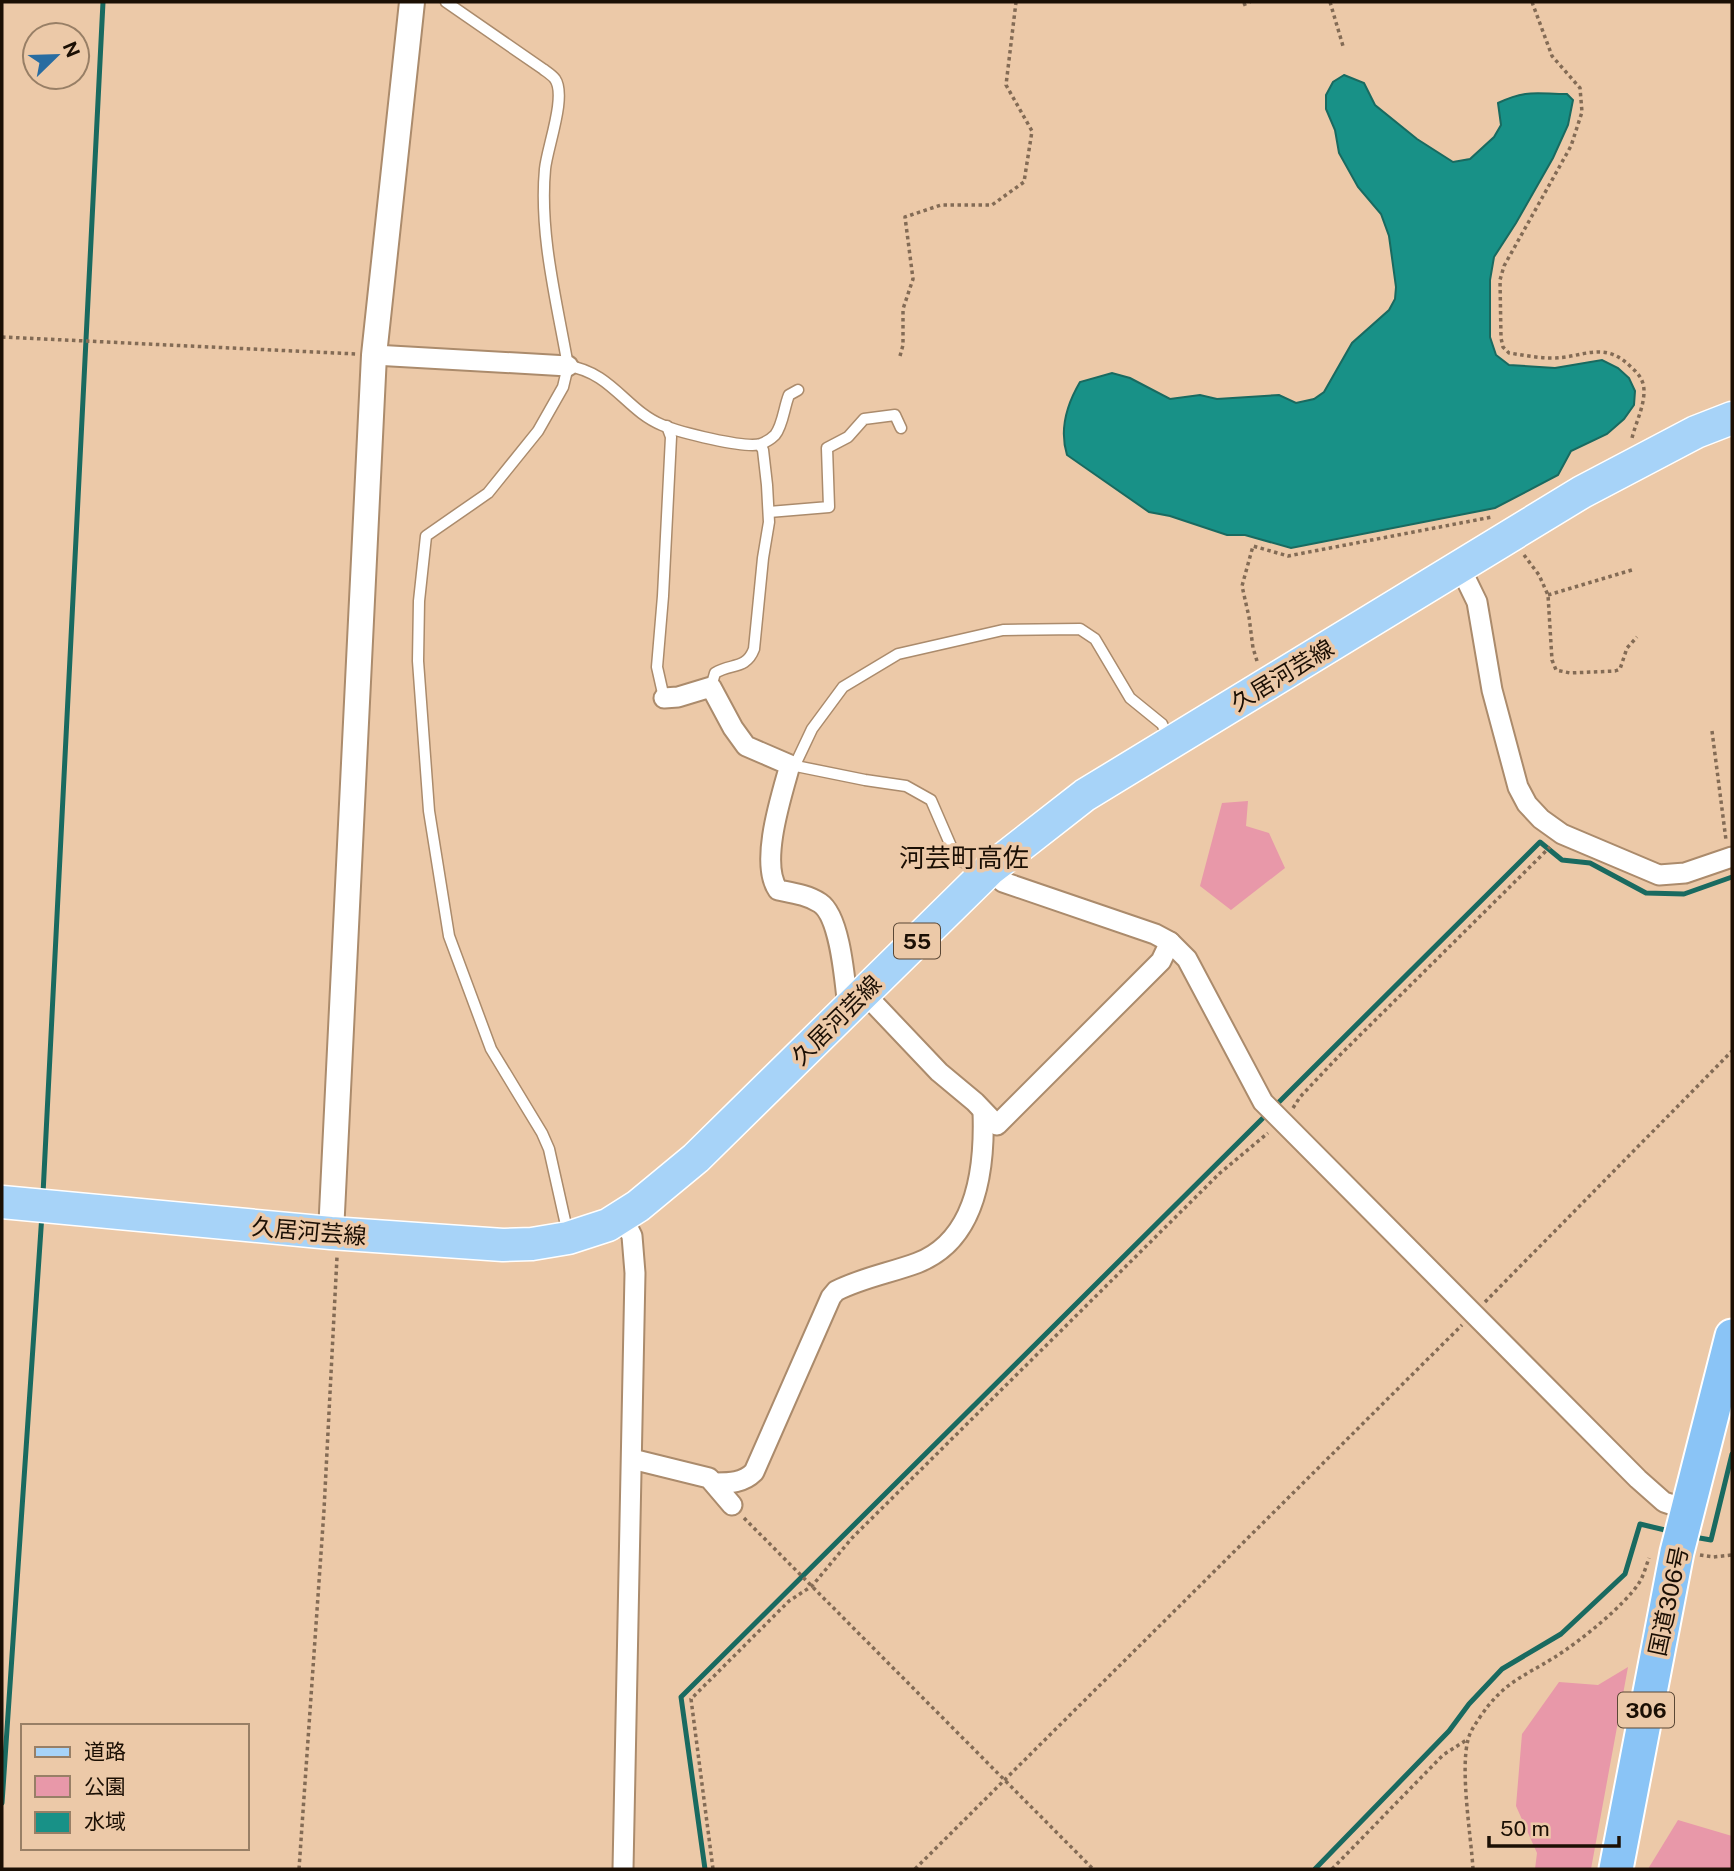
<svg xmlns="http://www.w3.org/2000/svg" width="1734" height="1871" font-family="'Public Sans','Noto Sans JP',sans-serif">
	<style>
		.green { fill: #e898a9 }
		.water { fill: #189187; stroke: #196a60; stroke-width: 2 }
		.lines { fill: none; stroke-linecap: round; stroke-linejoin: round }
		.stream { stroke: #196a60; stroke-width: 5 }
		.service-casing { stroke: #ab8b6c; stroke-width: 13 }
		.minor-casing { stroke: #ab8b6c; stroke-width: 23 }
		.tertiary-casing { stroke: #ab8b6c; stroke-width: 28 }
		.primary-casing { stroke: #fff; stroke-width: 35 }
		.trunk-casing { stroke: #fff; stroke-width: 37 }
		.path { stroke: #836b55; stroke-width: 3.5; stroke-dasharray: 3.5 3.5; stroke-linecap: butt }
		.service { stroke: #fff; stroke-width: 10 }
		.minor { stroke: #fff; stroke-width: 19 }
		.tertiary { stroke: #fff; stroke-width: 24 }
		.primary { stroke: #a7d3f8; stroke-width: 32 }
		.trunk { stroke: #8ac4f6; stroke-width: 33 }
		.labels { text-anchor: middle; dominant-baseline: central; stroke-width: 7; stroke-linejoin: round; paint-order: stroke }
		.shield { fill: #ecc9a8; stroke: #5a4735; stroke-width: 2 }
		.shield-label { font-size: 21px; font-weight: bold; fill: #1b0f04 }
		.street-label { font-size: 23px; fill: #1b0f04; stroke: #ecc9a8 }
		.quarter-label { font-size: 26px; fill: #1b0f04; stroke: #ecc9a8 }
	</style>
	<rect width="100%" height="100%" fill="#ecc9a8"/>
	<!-- green -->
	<g class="green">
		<polygon points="1248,801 1246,826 1269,833 1285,868 1231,910 1200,886 1222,803"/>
		<polygon points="1628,1667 1591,1869 1535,1869 1537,1853 1516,1806 1522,1734 1559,1682 1598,1685"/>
		<polygon points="1678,1820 1732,1836 1732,1869 1648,1869"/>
	</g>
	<!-- water -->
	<path class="water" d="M 1344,75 L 1364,83 L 1375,105 L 1417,139 L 1453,162 L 1470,159 L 1494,137 L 1501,125 L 1498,103 C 1527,89 1537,94 1567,94 L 1573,100 L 1568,125 L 1553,158 L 1516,223 L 1494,257 L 1490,280 L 1490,337 L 1496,355 L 1509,365 L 1555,368 L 1602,360 L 1618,368 L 1629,378 L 1635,391 L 1634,405 L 1624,419 L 1607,434 L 1571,451 L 1558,475 L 1495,508 L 1291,548 L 1245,535 L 1227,535 L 1170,516 L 1149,512 L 1067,455 C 1059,429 1067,404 1080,382 L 1112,373 L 1130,378 L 1170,399 L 1200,395 L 1217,399 L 1279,395 L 1296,403 L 1314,399 L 1324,392 L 1352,343 L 1389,310 L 1395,299 L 1396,287 L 1389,236 L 1381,214 L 1358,187 L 1339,153 L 1335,130 L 1326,109 L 1326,95 L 1333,82 Z"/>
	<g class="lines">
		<!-- stream -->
		<g class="stream">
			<polyline points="1275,1106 1540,842 1562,860 1590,863 1646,893 1684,894 1732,877"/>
			<polyline points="43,1194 103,2"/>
			<polyline points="1694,1537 1711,1540 1732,1454"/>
			<polyline points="2,1803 42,1214"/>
			<polyline points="705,1869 681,1697 1268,1113"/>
			<polyline points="1315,1869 1449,1731 1469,1704 1502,1669 1561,1634 1625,1574 1640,1524 1665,1530"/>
		</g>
		<defs>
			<g id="service">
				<path d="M 446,2 L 543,69 C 547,72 552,75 555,79 C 567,96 547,148 545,169 C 539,234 557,303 568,366 L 563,387 L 538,431 L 488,493 L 426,536 L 419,601 L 418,661 L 429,811 L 449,936 L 491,1049 L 542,1133 L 549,1149 L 568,1234"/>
				<path d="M 568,366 C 611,372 627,411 662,425 C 679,432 745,449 761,444 C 766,442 772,438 775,435 C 783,425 784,407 789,395 L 798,390"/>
				<polyline points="769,512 829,507 827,448 848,437 864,419 895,415 901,428"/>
				<path d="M 711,687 L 715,673 C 731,663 746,670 754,649 L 763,558 L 769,522 L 767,485 L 763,450 L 760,445"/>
				<polyline points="664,698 657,667 663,596 671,437 667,426"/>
				<polyline points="791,765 865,780 906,786 931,800 957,860 985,869"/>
				<polyline points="795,765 812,729 843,687 898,654 1003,630 1080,629 1095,639 1130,698 1162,724 1169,739"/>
			</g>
			<g id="minor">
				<polyline points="374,355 568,366"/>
				<polyline points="1460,567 1477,602 1492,690 1518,787 1527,804 1541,819 1562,834 1659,875 1685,873 1732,857"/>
				<path d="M 664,698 L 678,697 L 711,687 L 733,728 L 746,746 L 790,765 C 782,794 759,863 778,890 C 793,893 808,895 820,903 C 841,917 845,984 848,1008"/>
				<polyline points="989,870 1003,882 1155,934 1170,942 1187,959 1263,1102 1638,1479 1664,1502 1688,1510"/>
				<polyline points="864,993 939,1072 975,1102 997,1125 1161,961 1170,942"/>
				<polyline points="622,1216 632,1236 635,1273 623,1869"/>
				<polyline points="632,1459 709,1478 732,1505"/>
				<path d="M 715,1483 C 730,1483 743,1483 754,1472 L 831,1297 L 836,1291 C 861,1278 890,1273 917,1263 C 977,1240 985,1168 983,1112"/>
			</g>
			<polyline id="tertiary" points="331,1233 374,355 412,2"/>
			<polyline id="primary" points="2,1202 331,1233 503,1245 532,1244 568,1238 608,1225 638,1206 696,1158 989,870 1085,795 1582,492 1696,432 1732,418"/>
			<polyline id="trunk" points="1616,1869 1677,1552 1732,1336"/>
		</defs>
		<!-- service casing -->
		<use href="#service" class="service-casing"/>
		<!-- minor casing -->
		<use href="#minor" class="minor-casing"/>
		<!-- tertiary casing -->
		<use href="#tertiary" class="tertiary-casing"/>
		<!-- primary casing -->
		<use href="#primary" class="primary-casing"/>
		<!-- trunk casing -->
		<use href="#trunk" class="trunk-casing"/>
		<!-- path -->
		<g class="path">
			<polyline points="1330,2 1343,46"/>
			<path d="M 1532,2 L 1552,56 L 1580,88 L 1582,112 L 1571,146 L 1504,266 L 1500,280 L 1501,338 L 1503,347 L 1509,353 C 1523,355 1537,358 1552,358 C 1584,358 1604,339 1632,368 C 1639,374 1644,381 1644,391 C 1644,407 1636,422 1632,438"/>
			<polyline points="1243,5 1250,2"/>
			<polyline points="2,337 356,354"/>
			<polyline points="900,356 903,345 903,309 913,279 905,217 941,205 992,205 1024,182 1032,131 1006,85 1016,2"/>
			<polyline points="1524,555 1539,575 1548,595 1552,660 1556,670 1570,673 1615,671 1620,669 1627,648 1637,637"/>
			<polyline points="1548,595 1632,570"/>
			<polyline points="1257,661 1253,648 1249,617 1242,586 1253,546 1288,556 1492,517"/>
			<polyline points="1712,731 1726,840"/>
			<polyline points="1293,1108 1300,1097 1337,1058 1550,847"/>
			<polyline points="1485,1302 1732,1051"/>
			<polyline points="744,1518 1093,1869"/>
			<polyline points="1700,1555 1713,1557 1732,1555"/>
			<polyline points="299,1869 324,1510 337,1257"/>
			<polyline points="713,1869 691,1699 789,1601 812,1586 852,1538 1220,1173 1268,1133"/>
			<polyline points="915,1869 1462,1325"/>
			<polyline points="1332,1869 1443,1755 1468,1739"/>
			<path d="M 1473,1869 C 1471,1836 1460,1771 1468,1740 C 1470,1731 1475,1725 1480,1717 C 1504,1682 1521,1678 1555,1657 C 1579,1642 1624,1606 1639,1583 C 1644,1575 1646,1566 1649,1558"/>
		</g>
		<!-- service -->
		<use href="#service" class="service"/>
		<!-- minor -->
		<use href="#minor" class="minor"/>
		<!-- tertiary -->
		<use href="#tertiary" class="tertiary"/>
		<!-- primary -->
		<use href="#primary" class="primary"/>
		<!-- trunk -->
		<use href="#trunk" class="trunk"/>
	</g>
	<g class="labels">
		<!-- shield labels -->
		<g class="shield">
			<rect x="894" y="923.5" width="46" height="35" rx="5"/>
			<rect x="1618" y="1692.5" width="56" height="35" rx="5"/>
		</g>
		<g class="shield-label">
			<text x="917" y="941">55</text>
			<text x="1646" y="1710">306</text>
		</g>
		<!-- street labels -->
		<g class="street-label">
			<text transform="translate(1282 675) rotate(-31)">久居河芸線</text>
			<text transform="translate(836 1020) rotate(-45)">久居河芸線</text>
			<text transform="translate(309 1231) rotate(5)">久居河芸線</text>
			<text transform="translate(1668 1601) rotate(-78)">国道306号</text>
		</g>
		<!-- quarter labels -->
		<g class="quarter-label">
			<text x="964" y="857">河芸町高佐</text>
		</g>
	</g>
	<!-- border -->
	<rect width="1734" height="1871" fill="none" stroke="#1b0f04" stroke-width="7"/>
	<!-- legend -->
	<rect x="21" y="1724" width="228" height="126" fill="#ecc9a8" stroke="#987f66" stroke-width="2"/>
	<rect x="35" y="1747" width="35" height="10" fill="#a7d3f8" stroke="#987f66" stroke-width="2"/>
	<text x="84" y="1759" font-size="21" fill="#1b0f04">道路</text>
	<rect x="35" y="1776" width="35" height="21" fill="#e898a9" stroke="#987f66" stroke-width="2"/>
	<text x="84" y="1794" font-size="21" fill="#1b0f04">公園</text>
	<rect x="35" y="1812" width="35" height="21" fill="#189187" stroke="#987f66" stroke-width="2"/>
	<text x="84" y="1829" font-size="21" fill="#1b0f04">水域</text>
	<!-- north arrow -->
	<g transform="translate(56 56) rotate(67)"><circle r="33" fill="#ecc9a8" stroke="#987f66" stroke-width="2"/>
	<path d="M0-5L12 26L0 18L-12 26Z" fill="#286ca1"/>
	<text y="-10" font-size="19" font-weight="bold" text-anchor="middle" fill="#1b0f04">N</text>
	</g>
	<!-- scale -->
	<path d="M1489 1836v10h130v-10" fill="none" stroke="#1b0f04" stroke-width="3.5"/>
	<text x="1500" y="1836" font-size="21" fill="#1b0f04" stroke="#ecc9a8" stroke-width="5" paint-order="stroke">50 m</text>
</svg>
